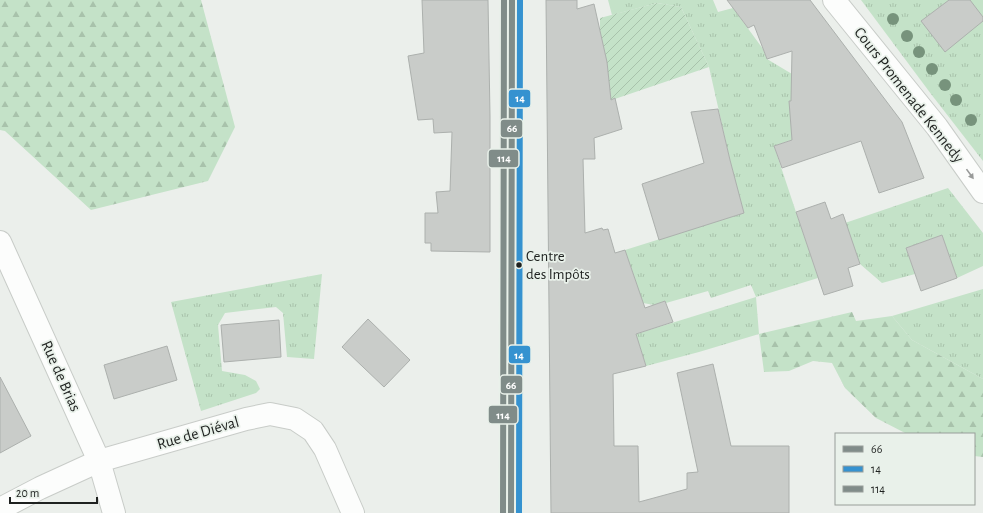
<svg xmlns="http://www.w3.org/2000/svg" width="983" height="513" font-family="'Alegreya Sans',sans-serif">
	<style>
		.grass { fill: url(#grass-tufts) }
		.forest { fill: url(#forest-firs) }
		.garden { fill: url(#garden-furrows) }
		.building { fill: #c9ccc9; stroke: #acb0ad }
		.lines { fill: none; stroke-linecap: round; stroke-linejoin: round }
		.minor-casing { stroke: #c8ccc8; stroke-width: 24 }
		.secondary-casing { stroke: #c8ccc8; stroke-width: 24 }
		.minor { stroke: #fcfdfc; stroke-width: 22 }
		.secondary { stroke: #f2f5f2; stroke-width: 22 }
		.bus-1-casing { stroke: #e9f1ea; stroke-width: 9 }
		.bus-2-casing { stroke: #e9f1ea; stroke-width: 9 }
		.bus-3-casing { stroke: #e9f1ea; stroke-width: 9 }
		.bus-1 { stroke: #808c89; stroke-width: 6 }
		.bus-2 { stroke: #3592d0; stroke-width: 6 }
		.bus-3 { stroke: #808c89; stroke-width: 6 }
		.tree { fill: #77937c }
		.oneway { fill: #989a99 }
		.bus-dot { fill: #1e211f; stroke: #e9f1ea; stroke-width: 1.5 }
		.labels { text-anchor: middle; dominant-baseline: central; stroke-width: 3.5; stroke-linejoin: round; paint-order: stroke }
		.bus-label { font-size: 15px; fill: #1e211f; stroke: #e9f1ea; text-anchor: start }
		.street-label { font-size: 16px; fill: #1e211f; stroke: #e9f1ea }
		.line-badge { stroke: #e9f1ea; stroke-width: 1.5 }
		.badge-label { font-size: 11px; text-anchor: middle; font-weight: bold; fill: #fff }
	</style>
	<defs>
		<pattern id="grass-tufts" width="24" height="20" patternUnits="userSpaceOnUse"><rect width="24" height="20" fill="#c4e2c8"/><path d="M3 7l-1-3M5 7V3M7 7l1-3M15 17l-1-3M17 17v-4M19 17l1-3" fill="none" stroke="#a8c2ab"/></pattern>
		<pattern id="forest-firs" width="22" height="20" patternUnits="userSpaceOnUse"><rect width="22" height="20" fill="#c4e2c8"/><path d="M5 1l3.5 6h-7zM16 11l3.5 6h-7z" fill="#a8c2ab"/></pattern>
		<pattern id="garden-furrows" width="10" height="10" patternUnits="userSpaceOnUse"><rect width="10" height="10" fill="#c4e2c8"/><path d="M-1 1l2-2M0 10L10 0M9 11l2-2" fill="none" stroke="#a8c2ab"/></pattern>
	</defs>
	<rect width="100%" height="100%" fill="#ebefeb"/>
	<!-- grass -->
	<g class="grass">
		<polygon points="608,0 713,0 718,12 733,8 763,49 767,59 797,77 791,101 789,101 817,131 774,146 818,278 756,297 759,334 699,352 646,366 636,334 756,297 751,285 711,298 708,291 666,303 665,301 654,305 643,303 625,250 743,213 730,160 709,67 681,7 657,3 612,15"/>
		<polygon points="861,0 983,0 983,161 931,94"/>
		<polygon points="948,188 983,233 983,266 957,278 942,235 906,248 915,274 882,283 860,264 845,223"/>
		<polygon points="322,274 314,359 287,357 283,313 276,307 225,313 218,325 222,371 245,375 256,381 260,389 256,393 201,411 171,302"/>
		<polygon points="983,289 983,379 912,340 892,316"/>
	</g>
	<!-- forest -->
	<g class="forest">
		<polygon points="0,0 201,0 235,127 208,181 91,210 5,131 0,130"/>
		<polygon points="852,312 856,321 892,316 912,340 983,379 983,457 974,456 974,434 907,434 876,418 845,388 832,363 813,361 789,371 764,372 759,334"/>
	</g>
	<!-- garden -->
	<polygon class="garden" points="657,3 681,7 709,67 603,103 600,40 600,18"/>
	<!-- building -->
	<g class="building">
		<polygon points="422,0 488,0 490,116 490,252 431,251 431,243 425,243 425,213 438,213 436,192 450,191 452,132 434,133 433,119 418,120 408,56 424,53"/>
		<polygon points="546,0 577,0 577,9 594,4 607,62 611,100 615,98 622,129 594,138 595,159 583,159 585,233 602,228 603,230 608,229 615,253 625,250 645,308 665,301 673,322 636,334 646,366 613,374 614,446 638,446 639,502 687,489 687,473 698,472 677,373 713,364 731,446 789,446 789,513 551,513"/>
		<polygon points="727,0 810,0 902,122 924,178 879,193 861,141 782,168 774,146 792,140 789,101 791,101 792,51 767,59 754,25 748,28"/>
		<polygon points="949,0 970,0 983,17 983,21 945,52 921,21"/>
		<polygon points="718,109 730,160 744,213 659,240 642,184 704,163 691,112"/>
		<polygon points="825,202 831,219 843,214 860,264 848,268 853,286 824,295 796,212"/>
		<polygon points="942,235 957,278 921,291 906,248"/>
		<polygon points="368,319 410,360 384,387 342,347"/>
		<polygon points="279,320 281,357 224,362 221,325"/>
		<polygon points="167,346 177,380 114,399 104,365"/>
		<polygon points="0,377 31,436 0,453"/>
	</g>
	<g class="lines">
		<defs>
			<g id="minor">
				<polyline points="834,0 937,127 983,192"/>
				<polyline points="0,242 99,461 114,513"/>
				<polyline points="0,509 40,488 99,461 246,419 270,414 295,419 313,431 325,449 353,513"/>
			</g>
			<polyline id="secondary" points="511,513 512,0"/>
		</defs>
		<!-- minor casing -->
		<use href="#minor" class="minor-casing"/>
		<!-- secondary casing -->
		<use href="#secondary" class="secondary-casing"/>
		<!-- minor -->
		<use href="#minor" class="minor"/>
		<!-- secondary -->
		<use href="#secondary" class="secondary"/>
		<defs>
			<polyline id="bus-1" points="511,513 512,0"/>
			<polyline id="bus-2" points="519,513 520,0"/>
			<polyline id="bus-3" points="503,513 504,0"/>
		</defs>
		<!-- bus-1 casing -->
		<use href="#bus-1" class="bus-1-casing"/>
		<!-- bus-2 casing -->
		<use href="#bus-2" class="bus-2-casing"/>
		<!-- bus-3 casing -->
		<use href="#bus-3" class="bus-3-casing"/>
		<!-- bus-1 -->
		<use href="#bus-1" class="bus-1"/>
		<!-- bus-2 -->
		<use href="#bus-2" class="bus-2"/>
		<!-- bus-3 -->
		<use href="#bus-3" class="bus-3"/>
	</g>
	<!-- trees -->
	<g class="tree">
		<circle cx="893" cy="19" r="6"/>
		<circle cx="907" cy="36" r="6"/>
		<circle cx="919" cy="52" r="6"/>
		<circle cx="932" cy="69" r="6"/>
		<circle cx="945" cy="85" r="6"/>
		<circle cx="956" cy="100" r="6"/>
		<circle cx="971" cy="120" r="6"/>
	</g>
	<!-- one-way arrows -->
	<defs><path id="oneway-solid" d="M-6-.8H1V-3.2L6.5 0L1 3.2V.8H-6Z"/></defs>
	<use class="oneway" href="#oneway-solid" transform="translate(970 174) rotate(54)"/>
	<!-- markers -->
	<circle class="bus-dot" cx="519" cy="265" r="3.5"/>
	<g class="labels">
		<!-- bus labels -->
		<g class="bus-label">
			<text x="526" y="256">Centre<tspan x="526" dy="18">des Impôts</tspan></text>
		</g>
		<!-- street labels -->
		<g class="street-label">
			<text transform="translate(909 95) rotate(52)">Cours Promenade Kennedy</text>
			<text transform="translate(61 376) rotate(66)">Rue de Brias</text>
			<text transform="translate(198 433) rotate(-16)">Rue de Diéval</text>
		</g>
	</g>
	<g class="line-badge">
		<rect x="508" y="89" width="23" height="19" rx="4" fill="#3592d0"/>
		<rect x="500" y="119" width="23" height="19" rx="4" fill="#808c89"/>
		<rect x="488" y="149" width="31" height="19" rx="4" fill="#808c89"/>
		<rect x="508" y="345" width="23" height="19" rx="4" fill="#3592d0"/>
		<rect x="500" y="375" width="23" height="19" rx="4" fill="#808c89"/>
		<rect x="488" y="405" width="30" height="19" rx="4" fill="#808c89"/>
	</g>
	<g class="badge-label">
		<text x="520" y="102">14</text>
		<text x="512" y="132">66</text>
		<text x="504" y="162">114</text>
		<text x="519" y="359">14</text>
		<text x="511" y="389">66</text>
		<text x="503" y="419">114</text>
	</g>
	<!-- legend -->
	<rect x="835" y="433" width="140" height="72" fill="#e9f1ea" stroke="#989e99"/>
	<rect x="843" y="446" width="20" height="6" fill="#808c89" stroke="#989e99"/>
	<text x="871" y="453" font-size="12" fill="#1e211f">66</text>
	<rect x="843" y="466" width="20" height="6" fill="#3592d0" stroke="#989e99"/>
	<text x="871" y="473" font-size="12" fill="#1e211f">14</text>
	<rect x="843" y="486" width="20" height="6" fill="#808c89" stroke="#989e99"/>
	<text x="871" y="493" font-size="12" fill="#1e211f">114</text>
	<!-- scale -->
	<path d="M10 497v6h87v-6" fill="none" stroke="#1e211f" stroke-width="2"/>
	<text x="16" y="497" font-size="12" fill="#1e211f" stroke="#e9f1ea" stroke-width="3" paint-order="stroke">20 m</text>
</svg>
